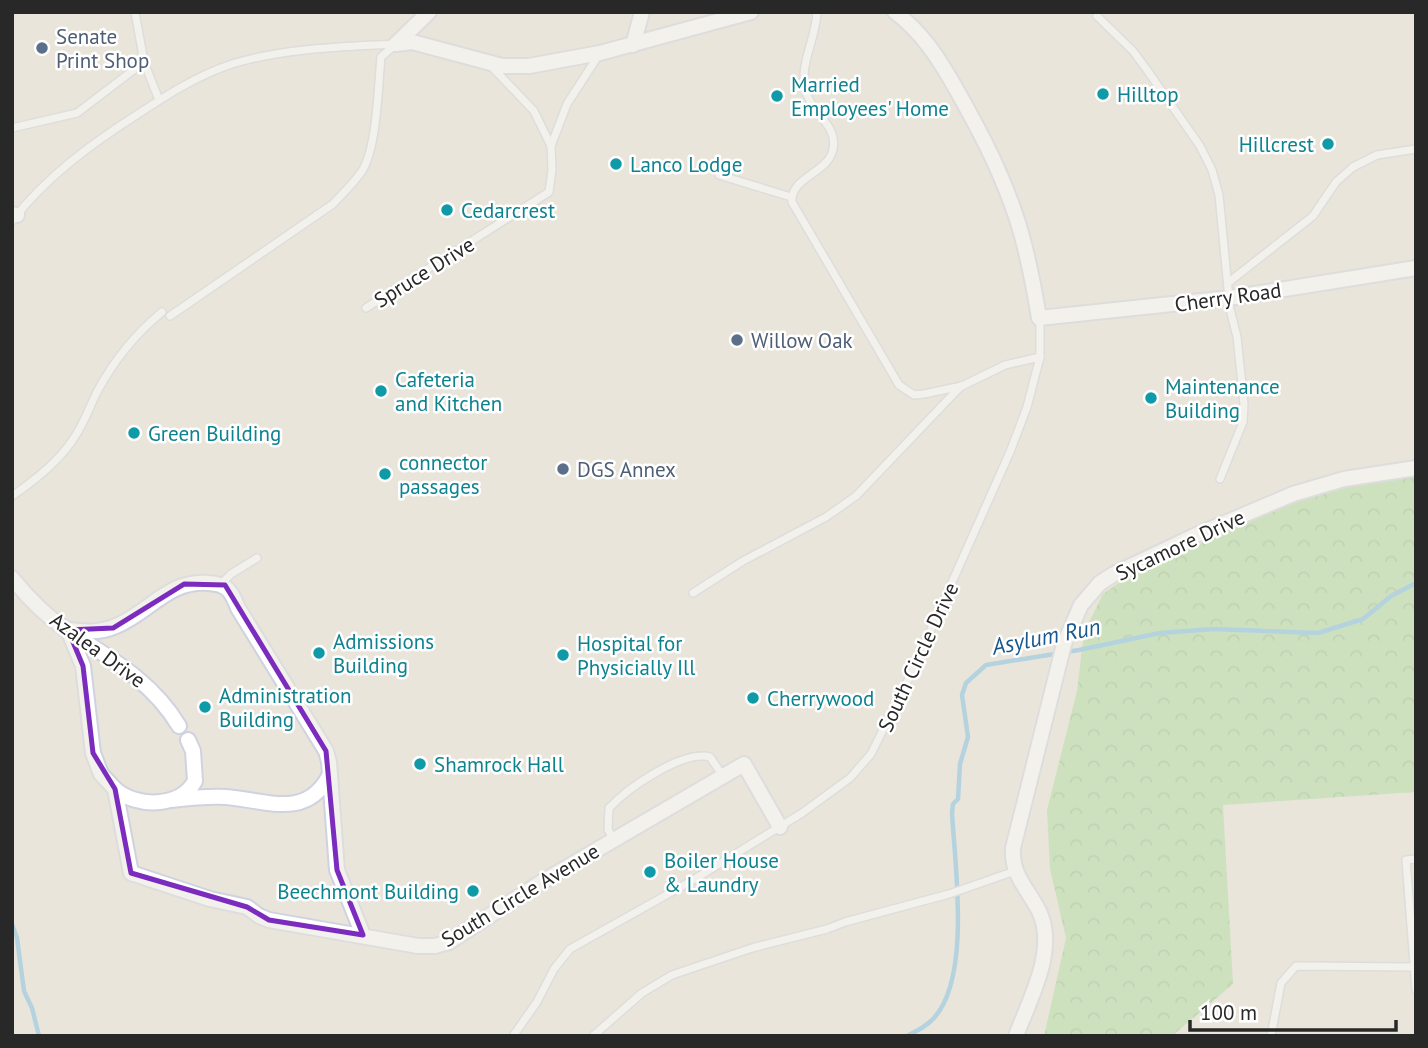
<svg xmlns="http://www.w3.org/2000/svg" width="1428" height="1048" font-family="'PT Sans',sans-serif">
	<style>
		.forest { fill: url(#forest-crowns) }
		.lines { fill: none; stroke-linecap: round; stroke-linejoin: round }
		.stream { stroke: #75bbe4; stroke-width: 4.5 }
		.lane-casing { stroke: #d0d2e0; stroke-width: 10 }
		.street-casing { stroke: #d0d2e0; stroke-width: 18 }
		.lane { stroke: #fff; stroke-width: 7 }
		.street { stroke: #fff; stroke-width: 14 }
		.marked { fill: none; stroke: #7b2cbf; stroke-width: 5; stroke-linejoin: round }
		.service-dot { fill: #5c6f8a; stroke: #fff; stroke-width: 2.5 }
		.culture-dot { fill: #0f9aa8; stroke: #fff; stroke-width: 2.5 }
		.labels { text-anchor: middle; dominant-baseline: central; stroke-width: 5; stroke-linejoin: round; paint-order: stroke }
		.service-label { font-size: 21px; fill: #4e5e75; stroke: #fff; text-anchor: start }
		.culture-label { font-size: 21px; fill: #0d838f; stroke: #fff; text-anchor: start }
		.street-label { font-size: 21px; fill: #282828; stroke: #fff }
		.water-label { font-size: 23px; font-style: italic; fill: #18588d; stroke: #fff }
	</style>
	<defs>
		<pattern id="forest-crowns" width="20" height="18" patternUnits="userSpaceOnUse" patternTransform="scale(1.75)"><rect width="20" height="18" fill="#aadc9b"/><path d="M2 6a3 3 0 1 1 6 0M12 15a3 3 0 1 1 6 0" fill="none" stroke="#92bd86"/></pattern>
	</defs>
	<rect width="100%" height="100%" fill="#e9e5db"/>
	<!-- forest -->
	<polygon class="forest" points="1416,474 1416,792 1223,805 1233,984 1172,1036 1044,1036 1066,938 1050,869 1047,810 1077,691 1084,633 1103,594 1124,579 1293,501 1335,488"/>
	<g class="lines">
		<!-- stream -->
		<g class="stream">
			<polyline points="12,924 17,938 24,991 32,1008 39,1036"/>
			<path d="M 907,1036 C 917,1031 927,1026 934,1018 C 971,977 955,866 952,813 L 953,804 L 958,799 L 960,764 L 968,737 L 962,695 L 966,683 L 986,665 L 1079,650 L 1160,633 L 1214,629 L 1318,633 L 1363,619 L 1391,596 L 1416,583"/>
		</g>
		<defs>
			<g id="lane">
				<polyline points="135,12 144,62 159,100"/>
				<path d="M 817,12 C 816,39 798,66 806,92 C 812,114 838,125 833,149 C 829,173 790,177 792,202 L 899,385 L 914,395 L 924,394 L 962,386 L 1005,365 L 1040,357"/>
				<polyline points="1097,16 1133,51 1147,70 1200,146 1212,170 1219,195 1230,309 1237,337 1244,404 1243,422 1220,479"/>
				<polyline points="493,68 534,111 551,146 567,104 600,53"/>
				<polyline points="12,128 77,113 144,62"/>
				<polyline points="719,175 791,197"/>
				<path d="M 12,221 C 46,177 91,144 138,114 C 167,95 198,75 232,64 C 284,48 342,47 396,44"/>
				<polyline points="1229,282 1313,216 1336,182 1353,167 1377,155 1416,149"/>
				<polyline points="366,308 549,192 552,170 551,146"/>
				<path d="M 170,316 L 333,204 C 343,193 354,183 362,171 C 377,147 378,87 381,57 L 396,44"/>
				<path d="M 12,496 C 34,481 57,463 72,441 C 83,426 89,408 97,392 C 114,360 134,335 162,312"/>
				<polyline points="221,584 231,574 257,558"/>
				<polyline points="693,593 743,561 826,517 856,496 961,386"/>
				<path d="M 613,840 L 608,829 L 609,808 C 628,788 682,750 710,757 L 723,776"/>
				<polyline points="1416,859 1406,860 1416,990"/>
				<polyline points="513,1036 537,1002 554,969 570,949 693,880 802,813 850,778 871,754 912,672 1010,452 1027,407 1040,357 1040,318"/>
				<polyline points="593,1036 642,993 672,975 752,948 827,929 845,922 949,894 1015,871"/>
				<polyline points="1271,1036 1281,983 1296,966 1414,967"/>
			</g>
			<g id="street">
				<path d="M 895,12 C 922,32 939,59 955,87 C 977,126 998,165 1013,208 C 1026,243 1033,281 1039,318 L 1229,298 L 1416,268"/>
				<polyline points="396,44 412,42 502,66 529,66 600,53 751,12"/>
				<polyline points="396,44 429,12"/>
				<polyline points="633,45 642,12"/>
				<polyline points="12,214 17,215"/>
				<path d="M 12,578 C 28,598 47,617 68,631 C 110,658 153,682 179,726"/>
				<polyline points="68,630 83,666 93,753 101,774 115,789 131,873 210,899 247,907 259,916 269,920 418,946 435,946 449,942 540,883 744,764 780,827"/>
				<path d="M 68,630 C 85,632 100,633 116,626 C 150,612 168,580 208,583 C 227,584 231,590 238,608 L 326,751 L 329,762 L 337,870 L 363,935"/>
				<path d="M 115,789 C 136,808 180,808 195,781 L 193,751 L 188,740"/>
				<path d="M 171,800 C 189,798 208,796 226,797 C 265,800 306,820 329,776"/>
				<path d="M 1016,1036 C 1029,1000 1058,950 1039,911 C 1028,889 1011,875 1013,848 L 1064,644 L 1081,605 L 1100,583 L 1114,574 L 1194,536 L 1293,494 L 1344,479 L 1416,468"/>
			</g>
		</defs>
		<!-- lane casing -->
		<use href="#lane" class="lane-casing"/>
		<!-- street casing -->
		<use href="#street" class="street-casing"/>
		<!-- lane -->
		<use href="#lane" class="lane"/>
		<!-- street -->
		<use href="#street" class="street"/>
	</g>
	<!-- marked area -->
	<path d="M0 0H1428V1048H0ZM 184,584 L 225,585 L 326,751 L 337,870 L 363,935 L 269,920 L 247,907 L 131,873 L 115,789 L 93,753 L 83,666 L 68,630 L 113,628 Z" fill="#e9e5db" fill-opacity=".55" fill-rule="evenodd"/>
	<path class="marked" d="M 184,584 L 225,585 L 326,751 L 337,870 L 363,935 L 269,920 L 247,907 L 131,873 L 115,789 L 93,753 L 83,666 L 68,630 L 113,628 Z"/>
	<!-- markers -->
	<g class="service-dot">
		<circle cx="42" cy="48" r="7"/>
		<circle cx="737" cy="340" r="7"/>
		<circle cx="563" cy="469" r="7"/>
	</g>
	<g class="culture-dot">
		<circle cx="1103" cy="94" r="7"/>
		<circle cx="777" cy="96" r="7"/>
		<circle cx="1328" cy="144" r="7"/>
		<circle cx="616" cy="164" r="7"/>
		<circle cx="447" cy="210" r="7"/>
		<circle cx="381" cy="391" r="7"/>
		<circle cx="1151" cy="398" r="7"/>
		<circle cx="134" cy="433" r="7"/>
		<circle cx="385" cy="474" r="7"/>
		<circle cx="319" cy="653" r="7"/>
		<circle cx="563" cy="655" r="7"/>
		<circle cx="753" cy="698" r="7"/>
		<circle cx="205" cy="707" r="7"/>
		<circle cx="420" cy="764" r="7"/>
		<circle cx="650" cy="872" r="7"/>
		<circle cx="473" cy="891" r="7"/>
	</g>
	<g class="labels">
		<!-- service labels -->
		<g class="service-label">
			<text x="56" y="36">Senate<tspan x="56" dy="24">Print Shop</tspan></text>
			<text x="751" y="340">Willow Oak</text>
			<text x="577" y="469">DGS Annex</text>
		</g>
		<!-- culture labels -->
		<g class="culture-label">
			<text x="791" y="84">Married<tspan x="791" dy="24">Employees' Home</tspan></text>
			<text x="1117" y="94">Hilltop</text>
			<text x="1314" y="144" text-anchor="end">Hillcrest</text>
			<text x="630" y="164">Lanco Lodge</text>
			<text x="461" y="210">Cedarcrest</text>
			<text x="395" y="379">Cafeteria<tspan x="395" dy="24">and Kitchen</tspan></text>
			<text x="1165" y="386">Maintenance<tspan x="1165" dy="24">Building</tspan></text>
			<text x="148" y="433">Green Building</text>
			<text x="399" y="462">connector<tspan x="399" dy="24">passages</tspan></text>
			<text x="333" y="641">Admissions<tspan x="333" dy="24">Building</tspan></text>
			<text x="577" y="643">Hospital for<tspan x="577" dy="24">Physicially Ill</tspan></text>
			<text x="219" y="695">Administration<tspan x="219" dy="24">Building</tspan></text>
			<text x="767" y="698">Cherrywood</text>
			<text x="434" y="764">Shamrock Hall</text>
			<text x="664" y="860">Boiler House<tspan x="664" dy="24">&amp; Laundry</tspan></text>
			<text x="459" y="891" text-anchor="end">Beechmont Building</text>
		</g>
		<!-- street labels -->
		<g class="street-label">
			<text transform="translate(424 272) rotate(-32)">Spruce Drive</text>
			<text transform="translate(1228 297) rotate(-8)">Cherry Road</text>
			<text transform="translate(1180 545) rotate(-25)">Sycamore Drive</text>
			<text transform="translate(98 650) rotate(36)">Azalea Drive</text>
			<text transform="translate(918 657) rotate(-65)">South Circle Drive</text>
			<text transform="translate(520 895) rotate(-31)">South Circle Avenue</text>
		</g>
		<!-- water labels -->
		<g class="water-label">
			<text transform="translate(1046 636) rotate(-11)">Asylum Run</text>
		</g>
	</g>
	<!-- border -->
	<rect width="1428" height="1048" fill="none" stroke="#282828" stroke-width="28"/>
	<!-- scale -->
	<path d="M1190 1020v10h206v-10" fill="none" stroke="#282828" stroke-width="3.5"/>
	<text x="1200" y="1020" font-size="21" fill="#282828" stroke="#ffffff" stroke-width="5" paint-order="stroke">100 m</text>
</svg>
